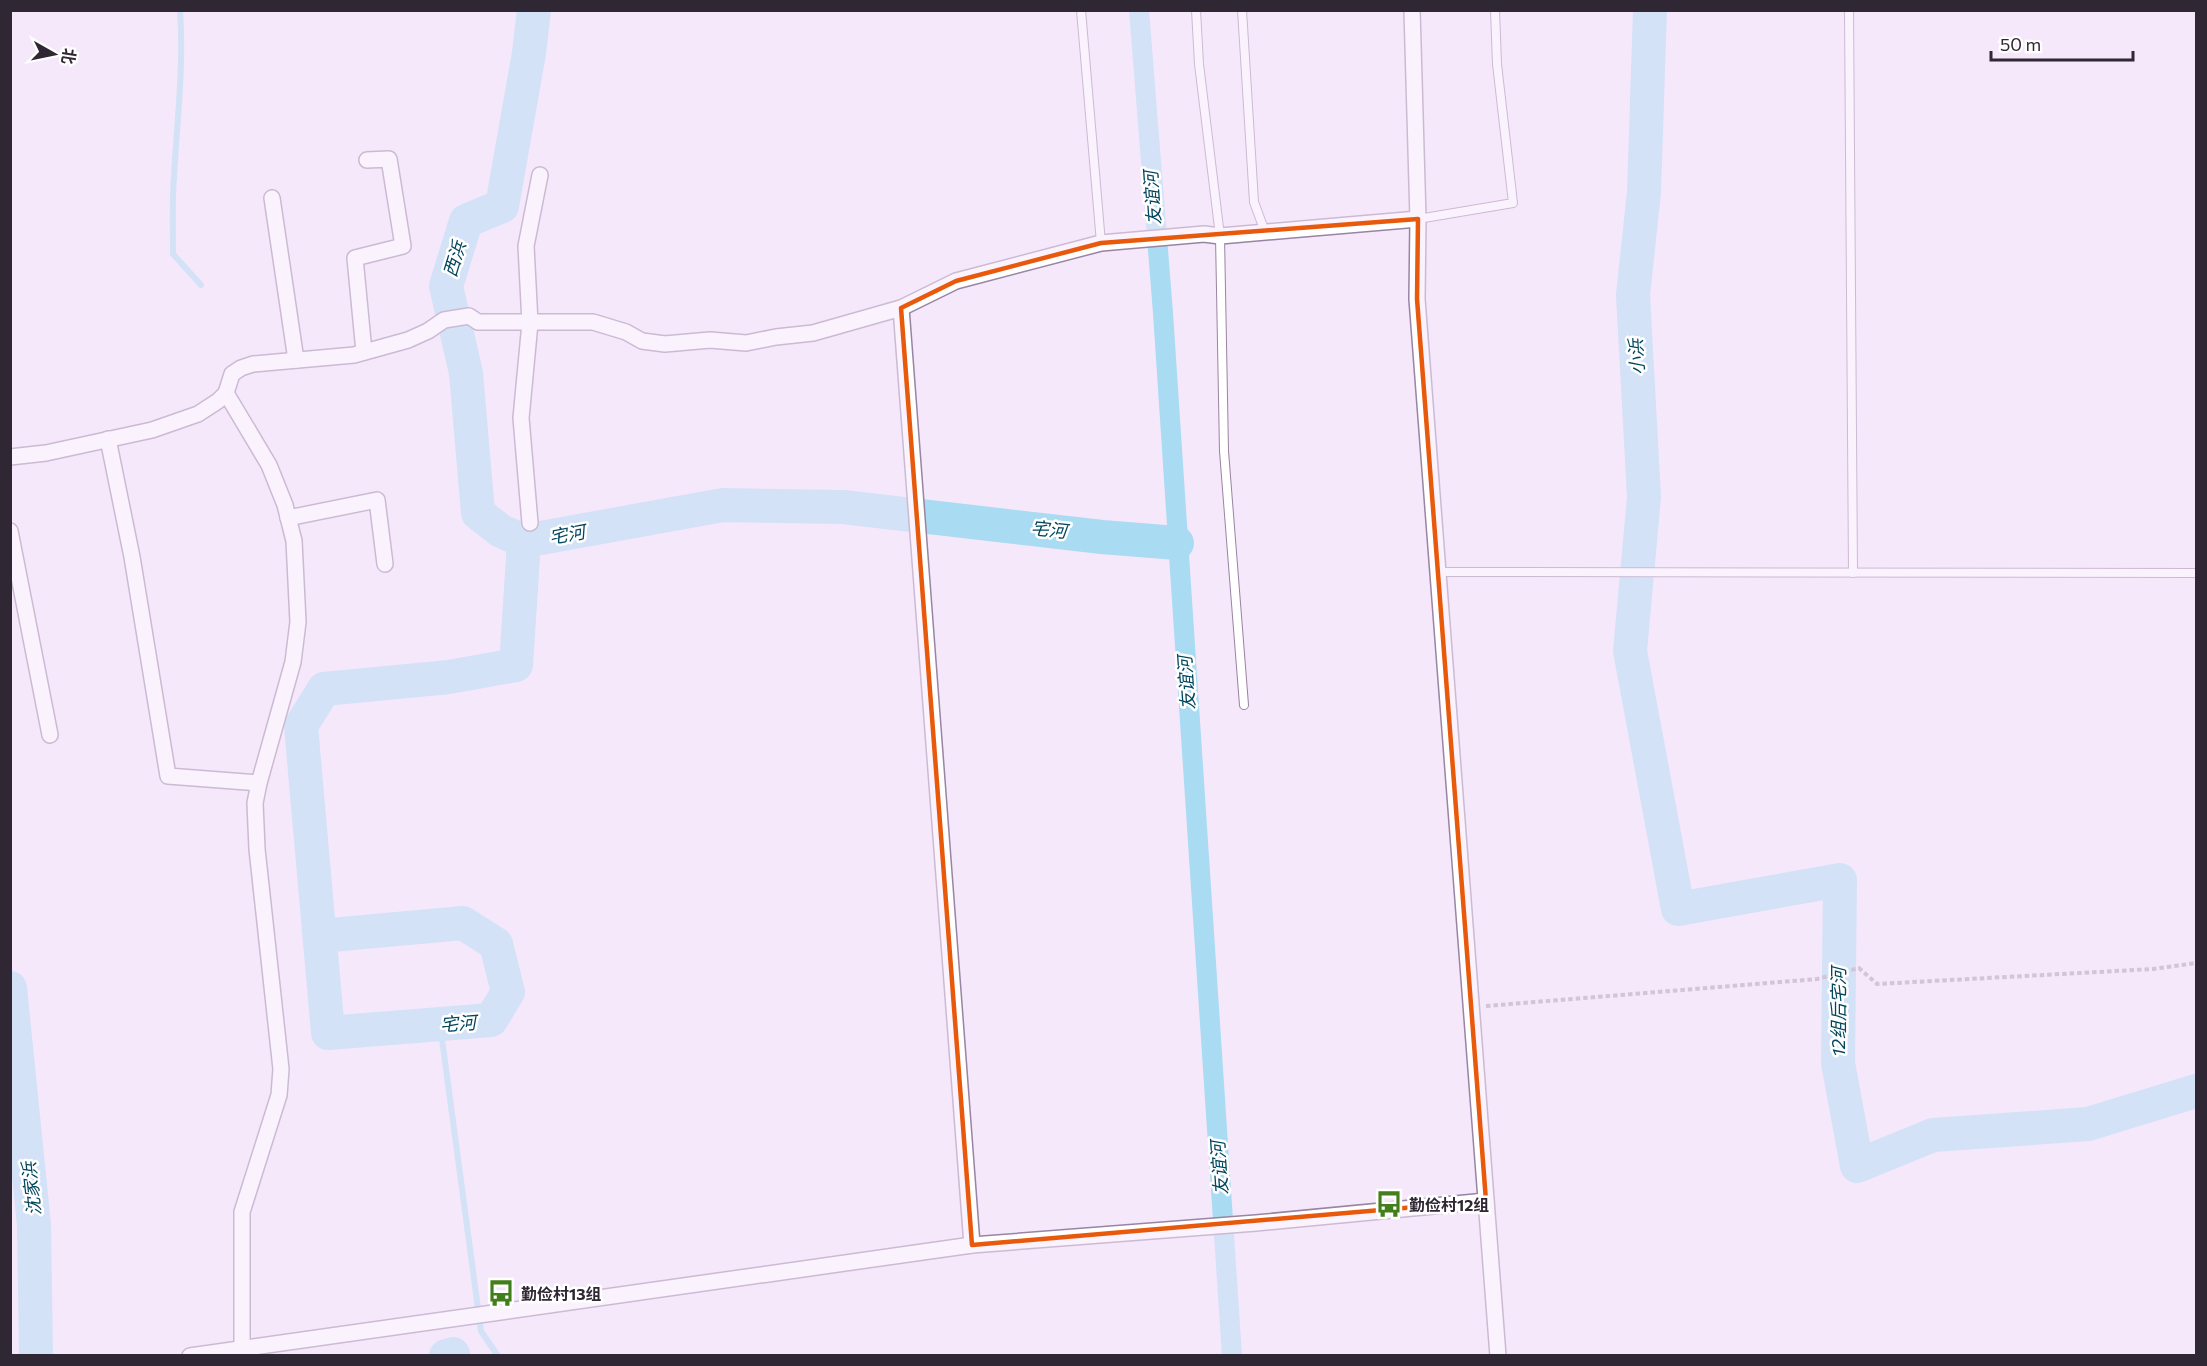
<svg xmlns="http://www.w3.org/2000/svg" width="2207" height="1366" font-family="Commissioner,'Noto Sans SC',sans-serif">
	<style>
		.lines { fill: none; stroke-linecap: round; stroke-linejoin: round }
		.stream { stroke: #a9dbf2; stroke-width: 6 }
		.canal { stroke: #a9dbf2; stroke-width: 20 }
		.river { stroke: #a9dbf2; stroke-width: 34 }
		.service-casing { stroke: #9984a2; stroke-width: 10 }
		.minor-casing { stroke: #9984a2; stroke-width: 18 }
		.path { stroke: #a69bac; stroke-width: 4; stroke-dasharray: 4.5 3; stroke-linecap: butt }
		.service { stroke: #fff; stroke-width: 8 }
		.minor { stroke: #fff; stroke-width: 15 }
		.marked { fill: none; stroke: #e8590c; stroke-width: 4.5; stroke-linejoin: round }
		.labels { text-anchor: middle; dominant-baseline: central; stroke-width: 5; stroke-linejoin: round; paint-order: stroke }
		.poi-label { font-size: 16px; font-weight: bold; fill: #2f2733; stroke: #fff; text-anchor: start }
		.water-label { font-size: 18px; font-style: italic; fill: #00465d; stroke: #fff }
	</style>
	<rect width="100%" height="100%" fill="#f5e8fb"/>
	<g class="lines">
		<!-- stream -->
		<g class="stream">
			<path d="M 180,10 C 184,66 177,121 174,176 C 172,202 173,228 173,254 L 201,285"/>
			<polyline points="440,1024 481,1331 498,1356"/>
		</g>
		<!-- canal -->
		<polyline class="canal" points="1139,10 1163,313 1232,1356"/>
		<!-- river -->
		<g class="river">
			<polyline points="1650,10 1644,192 1633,295 1644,497 1630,651 1678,909 1840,880 1838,1063 1857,1166 1933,1135 2088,1124 2196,1091"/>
			<polyline points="524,541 501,531 478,513 466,373 446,286 466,221 502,206 529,53 534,10"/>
			<polyline points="320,936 463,923 496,944 508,992 491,1020 328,1033 301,726 324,689 449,677 516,665 524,541 723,505 843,507 1102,537 1177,543"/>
			<polyline points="10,988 34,1225 36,1356"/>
			<polyline points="446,1356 453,1354"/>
		</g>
		<defs>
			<g id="service">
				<polyline points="1081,10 1101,243"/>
				<polyline points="1196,10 1199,64 1220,236 1224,451 1244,705"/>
				<polyline points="1242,10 1254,202 1265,232"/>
				<polyline points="1849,10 1853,573"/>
				<polyline points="1418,219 1513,203 1497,64 1495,10"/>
				<polyline points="1438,572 2196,573"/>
			</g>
			<g id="minor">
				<polyline points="1412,10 1418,219 1417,299 1498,1356"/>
				<polyline points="272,198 296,360"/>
				<polyline points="901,308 972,1245"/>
				<polyline points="364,352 355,258 403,246 389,159 367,160"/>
				<polyline points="226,393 269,465 285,505 294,541 298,622 293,662 259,783 255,803 257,849 281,1069 279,1095 242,1212 242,1356"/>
				<polyline points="108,439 132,557 168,776 259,783"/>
				<polyline points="10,457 46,453 152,430 198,414 218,401 226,393 232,374 241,368 253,364 354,355 408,340 428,331 444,320 469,316 478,322 593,322 626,332 642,341 665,344 710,340 746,343 776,337 813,333 901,308 956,281 1101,243 1204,234 1220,236 1418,219"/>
				<polyline points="288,518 377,500 385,564"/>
				<polyline points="530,523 521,418 530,323 526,246 540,175"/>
				<polyline points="10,531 50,735"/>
				<polyline points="190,1356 972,1245 1256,1223 1486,1201"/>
			</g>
		</defs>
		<!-- service casing -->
		<use href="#service" class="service-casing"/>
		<!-- minor casing -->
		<use href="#minor" class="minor-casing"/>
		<!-- path -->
		<polyline class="path" points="1486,1006 1817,979 1859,968 1877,984 2153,969 2196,963"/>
		<!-- service -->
		<use href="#service" class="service"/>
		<!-- minor -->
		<use href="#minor" class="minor"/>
	</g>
	<!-- marked area -->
	<path d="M0 0H2207V1366H0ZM 1418,219 L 1417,299 L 1486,1201 L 972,1245 L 901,308 L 956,281 L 1101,243 Z" fill="#f5e8fb" fill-opacity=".55" fill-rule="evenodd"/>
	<path class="marked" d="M 1418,219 L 1417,299 L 1486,1201 L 972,1245 L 901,308 L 956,281 L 1101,243 Z"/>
	<!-- icons -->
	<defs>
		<symbol id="bus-bare" viewBox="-9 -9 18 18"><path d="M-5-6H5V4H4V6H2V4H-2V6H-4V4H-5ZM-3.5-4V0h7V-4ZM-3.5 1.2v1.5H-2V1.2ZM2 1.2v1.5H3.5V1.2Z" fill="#427e19" stroke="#fff" stroke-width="2.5" paint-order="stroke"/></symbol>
	</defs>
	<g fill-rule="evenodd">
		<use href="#bus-bare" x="1370" y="1185" width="38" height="38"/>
		<use href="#bus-bare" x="482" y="1274" width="38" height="38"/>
	</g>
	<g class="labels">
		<!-- poi labels -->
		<g class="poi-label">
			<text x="1409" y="1204">勤俭村12组</text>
			<text x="521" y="1293">勤俭村13组</text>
		</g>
		<!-- water labels -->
		<g class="water-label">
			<text transform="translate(1152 198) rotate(-94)">友谊河</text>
			<text transform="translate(454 259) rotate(-73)">西浜</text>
			<text transform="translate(1636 357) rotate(-93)">小浜</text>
			<text transform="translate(1049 529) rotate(6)">宅河</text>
			<text transform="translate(567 534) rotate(-10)">宅河</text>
			<text transform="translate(1186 683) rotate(-94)">友谊河</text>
			<text transform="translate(1838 1012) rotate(-90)">12组后宅河</text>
			<text transform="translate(458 1023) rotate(-4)">宅河</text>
			<text transform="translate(1219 1168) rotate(-94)">友谊河</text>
			<text transform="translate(31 1189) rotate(-96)">沈家浜</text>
		</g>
	</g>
	<!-- border -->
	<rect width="2207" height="1366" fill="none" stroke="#2f2733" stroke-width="24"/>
	<!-- north arrow -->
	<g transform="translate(54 54) rotate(99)" stroke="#ffffff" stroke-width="4.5" paint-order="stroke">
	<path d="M0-4.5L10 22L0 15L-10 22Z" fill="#2f2733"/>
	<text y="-9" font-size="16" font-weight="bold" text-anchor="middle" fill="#2f2733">北</text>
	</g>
	<!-- scale -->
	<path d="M1991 51v9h142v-9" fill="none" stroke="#2f2733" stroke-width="3"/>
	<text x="2000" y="51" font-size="18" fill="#2f2733" stroke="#ffffff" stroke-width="4.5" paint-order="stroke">50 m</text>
</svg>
